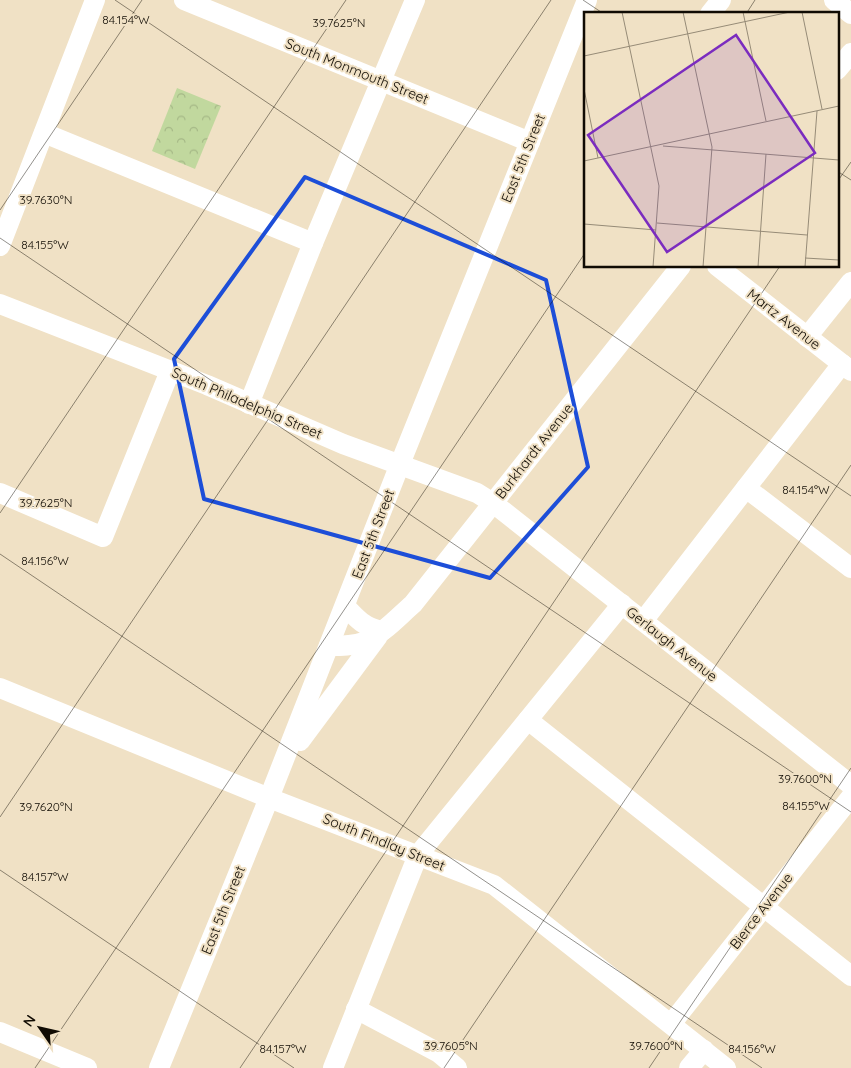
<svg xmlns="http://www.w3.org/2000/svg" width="851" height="1068" font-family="Quicksand,sans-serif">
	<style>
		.park { fill: url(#park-crowns) }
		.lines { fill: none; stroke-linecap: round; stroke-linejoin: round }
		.minor { stroke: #fff; stroke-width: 20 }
		.marked { fill: none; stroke: #1d4ed8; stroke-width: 4; stroke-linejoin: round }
		.ticks { fill: none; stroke: #100b03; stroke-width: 1; stroke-opacity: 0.45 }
		.labels { text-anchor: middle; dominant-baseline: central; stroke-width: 4; stroke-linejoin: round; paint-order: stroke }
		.street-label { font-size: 14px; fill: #100b03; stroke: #f0e1c5 }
		.inset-road { fill: none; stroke: #968b77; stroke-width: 1 }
		.view { fill: #7b2cbf; fill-opacity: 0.15; stroke: #7b2cbf; stroke-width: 2.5 }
		.inset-edge { fill: none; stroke: #100b03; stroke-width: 2.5 }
		.ticks-label { font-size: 12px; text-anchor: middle; fill: #100b03; stroke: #f0e1c5; stroke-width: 4; stroke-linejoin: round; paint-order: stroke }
	</style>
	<defs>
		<pattern id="park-crowns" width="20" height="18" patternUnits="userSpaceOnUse" patternTransform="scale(1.25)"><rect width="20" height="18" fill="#c1d89e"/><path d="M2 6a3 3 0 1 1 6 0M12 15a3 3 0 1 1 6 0" fill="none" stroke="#a5b886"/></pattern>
	</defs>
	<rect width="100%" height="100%" fill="#f0e1c5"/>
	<!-- park -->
	<polygon class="park" points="177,88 221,106 195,169 152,151"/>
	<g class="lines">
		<!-- minor -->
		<g class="minor">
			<polyline points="184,0 530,142"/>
			<polyline points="834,0 851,14"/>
			<polyline points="710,14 721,0"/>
			<polyline points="837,70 851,53"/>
			<polyline points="44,133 313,243"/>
			<polyline points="0,246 95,0"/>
			<polyline points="717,266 851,371"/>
			<polyline points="0,304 207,385 343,444 477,493 493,503 851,785"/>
			<polyline points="807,337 851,282"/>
			<polyline points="249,404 313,243 415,0"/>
			<polyline points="746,488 851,568"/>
			<polyline points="0,493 103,537 170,371"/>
			<path d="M 345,606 C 357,619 364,627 382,631"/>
			<polyline points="643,621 842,364"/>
			<path d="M 329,646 C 341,646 353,646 364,642 C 383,634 398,617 413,604 L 681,266"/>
			<polyline points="0,688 269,798 494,885 726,1068"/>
			<polyline points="528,720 851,976"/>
			<polyline points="300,741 378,636"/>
			<polyline points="356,1009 439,1053 457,1068"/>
			<polyline points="671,1024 851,797"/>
			<polyline points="0,1032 87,1068"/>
			<polyline points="159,1068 269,798 400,464 587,0"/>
			<polyline points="333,1068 418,855 622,604"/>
			<polyline points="689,1068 704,1050"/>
		</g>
	</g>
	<!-- marked area -->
	<path class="marked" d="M 305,177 L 546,280 L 588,467 L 490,578 L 204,499 L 174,359 Z"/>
	<!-- ticks -->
	<path class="ticks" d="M 115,0 L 851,496M 583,0 L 604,14M 746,14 L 755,0M 837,171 L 851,180M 837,182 L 851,162M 0,210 L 142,0M 0,238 L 851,812M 0,513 L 346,0M 0,554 L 762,1068M 0,817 L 551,0M 0,870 L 294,1068M 35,1068 L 585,253M 240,1068 L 780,266M 444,1068 L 851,465M 649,1068 L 851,768"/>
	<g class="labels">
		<!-- street labels -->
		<g class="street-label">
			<text transform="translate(357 71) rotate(22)">South Monmouth Street</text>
			<text transform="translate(523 158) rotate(-68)">East 5th Street</text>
			<text transform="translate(784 319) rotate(38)">Martz Avenue</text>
			<text transform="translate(247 403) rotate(23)">South Philadelphia Street</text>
			<text transform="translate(534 451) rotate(-52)">Burkhardt Avenue</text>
			<text transform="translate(373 534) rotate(-69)">East 5th Street</text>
			<text transform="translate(672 644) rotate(38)">Gerlaugh Avenue</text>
			<text transform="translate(384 842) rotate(22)">South Findlay Street</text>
			<text transform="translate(223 910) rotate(-68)">East 5th Street</text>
			<text transform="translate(761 911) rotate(-52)">Bierce Avenue</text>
		</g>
	</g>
	<!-- overview -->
	<g transform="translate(584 12)">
		<rect width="255" height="255" fill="#f0e1c5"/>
		<path class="inset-road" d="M 38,0 L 75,174 L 69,255M 99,0 L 128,135 L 119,255M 159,0 L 182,109M 218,0 L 238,97M 0,44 L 206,0M 0,77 L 14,146M 79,134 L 255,148M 0,149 L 255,94M 73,211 L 223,223M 0,212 L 72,218M 221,246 L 255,248M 174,255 L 182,142M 221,255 L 233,99"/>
		<path class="view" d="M 152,23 L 231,141 L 83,240 L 4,123 Z"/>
		<rect width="255" height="255" class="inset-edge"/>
	</g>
	<g class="ticks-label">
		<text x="126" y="24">84.154°W</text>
		<text x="339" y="27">39.7625°N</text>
		<text x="46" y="204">39.7630°N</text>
		<text x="45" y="249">84.155°W</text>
		<text x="806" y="494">84.154°W</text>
		<text x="46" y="507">39.7625°N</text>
		<text x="45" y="565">84.156°W</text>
		<text x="805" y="783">39.7600°N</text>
		<text x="806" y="810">84.155°W</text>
		<text x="46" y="811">39.7620°N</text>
		<text x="45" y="881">84.157°W</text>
		<text x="451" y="1050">39.7605°N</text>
		<text x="656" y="1050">39.7600°N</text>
		<text x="283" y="1053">84.157°W</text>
		<text x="752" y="1053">84.156°W</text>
	</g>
	<!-- north arrow -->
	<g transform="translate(40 1028) rotate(304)" stroke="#f0e1c5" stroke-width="4" paint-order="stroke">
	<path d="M0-4L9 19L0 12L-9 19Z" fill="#100b03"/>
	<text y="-8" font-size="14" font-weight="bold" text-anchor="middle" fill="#100b03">N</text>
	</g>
</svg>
